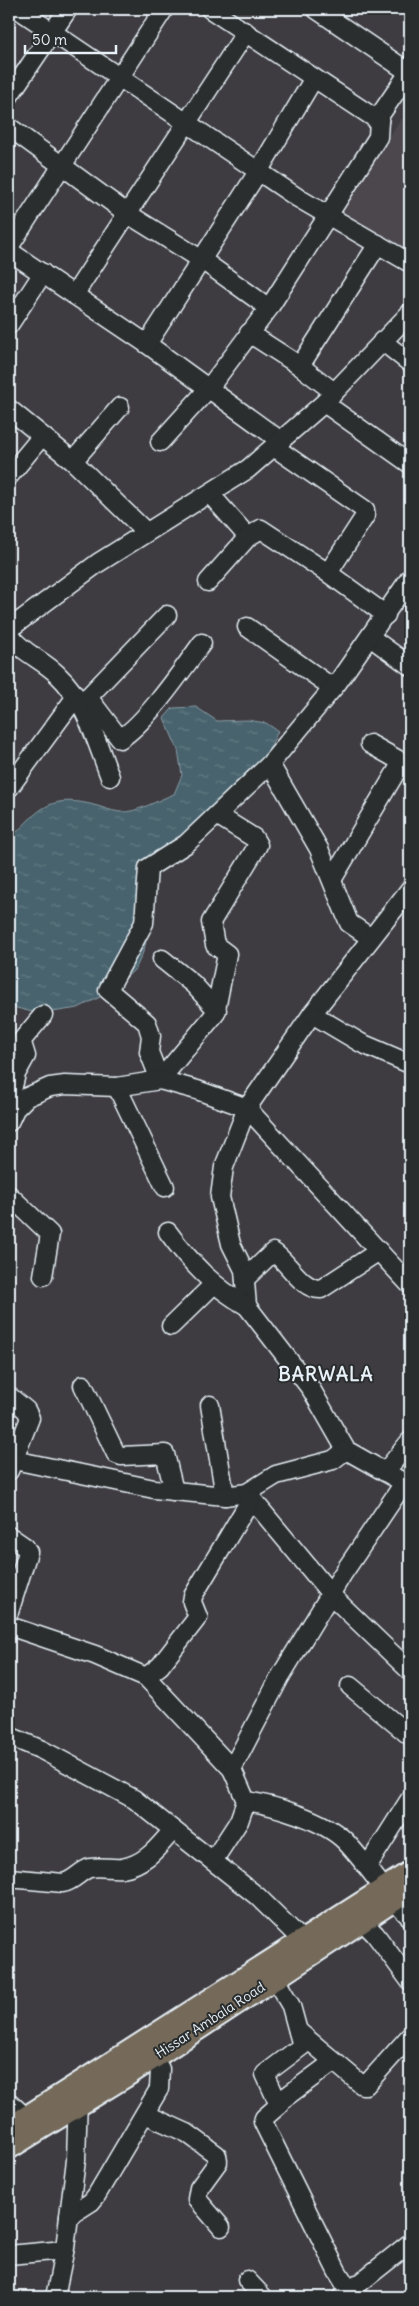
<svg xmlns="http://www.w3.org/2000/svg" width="419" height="2306" font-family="Delius,sans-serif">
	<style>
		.built { fill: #4c474e }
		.water { fill: url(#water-ripples); stroke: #899ca5 }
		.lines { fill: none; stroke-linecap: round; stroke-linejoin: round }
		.minor-casing { stroke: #e8f1f8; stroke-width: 21 }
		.major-casing { stroke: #e8f1f8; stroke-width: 25 }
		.minor { stroke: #2a2d2e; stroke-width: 18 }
		.major { stroke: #746a5a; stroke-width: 21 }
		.labels { text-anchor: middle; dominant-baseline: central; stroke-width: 4; stroke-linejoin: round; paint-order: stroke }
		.street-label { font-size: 14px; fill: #e8f1f8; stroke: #2a2d2e }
		.district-label { font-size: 19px; font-weight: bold; letter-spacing: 1px; fill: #e8f1f8; stroke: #2a2d2e }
	</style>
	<defs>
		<pattern id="water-ripples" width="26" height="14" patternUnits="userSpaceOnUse" patternTransform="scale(1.25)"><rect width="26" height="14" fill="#49646e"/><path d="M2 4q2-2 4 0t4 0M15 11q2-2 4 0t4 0" fill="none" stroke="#637b83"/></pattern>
	</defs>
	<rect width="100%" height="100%" fill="#3e3c41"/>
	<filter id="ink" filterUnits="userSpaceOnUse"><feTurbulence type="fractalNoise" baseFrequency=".02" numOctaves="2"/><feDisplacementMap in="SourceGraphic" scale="10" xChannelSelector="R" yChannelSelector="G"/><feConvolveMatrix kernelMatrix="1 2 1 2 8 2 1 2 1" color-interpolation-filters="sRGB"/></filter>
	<g filter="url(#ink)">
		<!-- built -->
		<polygon class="built" points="402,118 410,124 410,260 336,214"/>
		<!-- water -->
		<path class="water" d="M 196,707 L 217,721 L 247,720 L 266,723 L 278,731 L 264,760 L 159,871 L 150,896 L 149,928 L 144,950 L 136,968 L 114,990 L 78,1008 L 40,1014 L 9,1006 L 9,840 C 37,812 47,794 90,804 C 100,806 110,811 120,812 C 137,813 158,800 174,794 L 182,775 L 178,750 L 164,718 L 173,708 Z"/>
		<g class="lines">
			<defs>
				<g id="minor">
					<polyline points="18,9 298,198 410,263"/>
					<polyline points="316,9 410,73"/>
					<polyline points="9,96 68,9"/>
					<polyline points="379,121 380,115 410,71"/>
					<polyline points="9,127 128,214 202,260 269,308"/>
					<polyline points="9,247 164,9"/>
					<polyline points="9,251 147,344 281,441"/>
					<polyline points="74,295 246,32"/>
					<polyline points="9,325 43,273"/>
					<polyline points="249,333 300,366 334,392"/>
					<polyline points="382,341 410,363"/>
					<polyline points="147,344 258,172 314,78"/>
					<polyline points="300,366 378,244"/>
					<polyline points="324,403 410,464"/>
					<polyline points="9,409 73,461 146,532"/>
					<polyline points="160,442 209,388 269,308 378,137 379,121 210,9"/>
					<polyline points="274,447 365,510 365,516 328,573"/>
					<polyline points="73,461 120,407"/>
					<polyline points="9,476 42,436"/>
					<polyline points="210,494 248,537"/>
					<polyline points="208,582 248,537 261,529 328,573 386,615"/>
					<polyline points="247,627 333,688"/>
					<polyline points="9,629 98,563 248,469 324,403 410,313"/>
					<path d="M 9,635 C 21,652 43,660 57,674 C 86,701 96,741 110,777"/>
					<polyline points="370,637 410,666"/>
					<path d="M 88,697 L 120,739 C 146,723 183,669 202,643"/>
					<polyline points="270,764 319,849 349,923 371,938"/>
					<polyline points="9,788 72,702 88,697 167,615"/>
					<polyline points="217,815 254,838 258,845 211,922 215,945 227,954 215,1014 160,1080 149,1052 151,1036 147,1023 108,990 144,923 148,868 186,844 270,764 338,682 410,578"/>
					<polyline points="332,880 402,762 370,744"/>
					<polyline points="410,889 312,1014 247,1108 224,1167 220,1197 231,1244 244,1270 247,1306 311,1389 346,1450 410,1486"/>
					<polyline points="162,959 193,984 217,1010"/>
					<polyline points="312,1014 361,1043 410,1064"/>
					<polyline points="117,1087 165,1187"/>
					<polyline points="9,1103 16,1074 26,1056 22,1043 23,1039 43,1015"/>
					<polyline points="9,1122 15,1109 27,1097 50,1087 65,1085 117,1087 160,1080 197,1090 247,1108 410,1285"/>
					<polyline points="9,1195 50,1234 43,1276"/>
					<path d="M 168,1232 C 190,1262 214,1288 247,1306"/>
					<path d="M 245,1279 L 273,1252 C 288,1261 301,1290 321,1289 L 379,1251"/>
					<polyline points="171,1326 214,1284"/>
					<polyline points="83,1385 116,1454 121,1456 165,1454 174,1491"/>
					<polyline points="9,1396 26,1410 30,1418 9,1471"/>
					<polyline points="210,1405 225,1496"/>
					<polyline points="9,1459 154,1489 225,1496 247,1493 276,1475 333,1460 346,1450"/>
					<polyline points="385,1472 410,1441"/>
					<polyline points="247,1493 335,1599 410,1671"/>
					<polyline points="9,1536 25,1547 28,1552 9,1612"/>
					<polyline points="9,1626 95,1655 146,1677 232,1769"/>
					<polyline points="146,1677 160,1666 198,1617 192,1602 193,1596 251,1499"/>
					<polyline points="350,1686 410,1736"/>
					<polyline points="9,1736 42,1750 134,1799 257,1896 312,1950"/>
					<path d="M 246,1801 C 274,1805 324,1820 345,1841 C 368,1865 385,1894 410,1917"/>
					<polyline points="213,1861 239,1821 246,1801 232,1769 280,1677 342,1575 404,1483"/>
					<polyline points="367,1867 410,1799"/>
					<path d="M 9,1878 L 63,1883 C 74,1881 81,1870 90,1868 C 100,1866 111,1869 122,1868 C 146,1864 158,1847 173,1830"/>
					<polyline points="354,1913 375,1934 410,1981"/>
					<polyline points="268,1967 291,2006 302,2046 265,2074 279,2105 264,2118 263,2122 337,2271 353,2297"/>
					<polyline points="298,2031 362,2085 366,2085 410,2036"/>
					<polyline points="9,2102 25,2117"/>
					<polyline points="279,2102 333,2062"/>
					<polyline points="145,2114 187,2133 217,2155 218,2162 199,2188 197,2199 221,2227"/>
					<polyline points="69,2216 91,2202 96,2196 159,2089 160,2069 153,2057"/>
					<polyline points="9,2255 64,2250"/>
					<polyline points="247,2280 263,2297"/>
					<polyline points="55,2297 65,2248 76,2160 78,2097"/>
					<polyline points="342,2297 410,2243"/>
				</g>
				<g id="major">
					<polyline points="9,2128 410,1872"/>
					<polyline points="9,2148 126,2076 410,1890"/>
				</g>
			</defs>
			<!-- minor casing -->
			<use href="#minor" class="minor-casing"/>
			<!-- major casing -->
			<use href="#major" class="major-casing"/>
			<!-- minor -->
			<use href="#minor" class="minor"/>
			<!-- major -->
			<use href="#major" class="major"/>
		</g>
	</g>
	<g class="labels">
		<!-- street labels -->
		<g class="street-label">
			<text transform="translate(210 2020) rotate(-33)">Hissar Ambala Road</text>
		</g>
		<!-- district labels -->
		<g class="district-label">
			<text x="326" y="1374">BARWALA</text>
		</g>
	</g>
	<!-- margin -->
	<rect width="419" height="2306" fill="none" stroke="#2a2d2e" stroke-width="30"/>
	<rect x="15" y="15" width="389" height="2276" fill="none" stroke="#e8f1f8" stroke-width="2" filter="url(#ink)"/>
	<!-- scale -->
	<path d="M25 45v8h91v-8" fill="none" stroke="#e8f1f8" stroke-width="2.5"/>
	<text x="32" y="45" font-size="15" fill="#e8f1f8" stroke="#2a2d2e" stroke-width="4" paint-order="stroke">50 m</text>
</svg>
